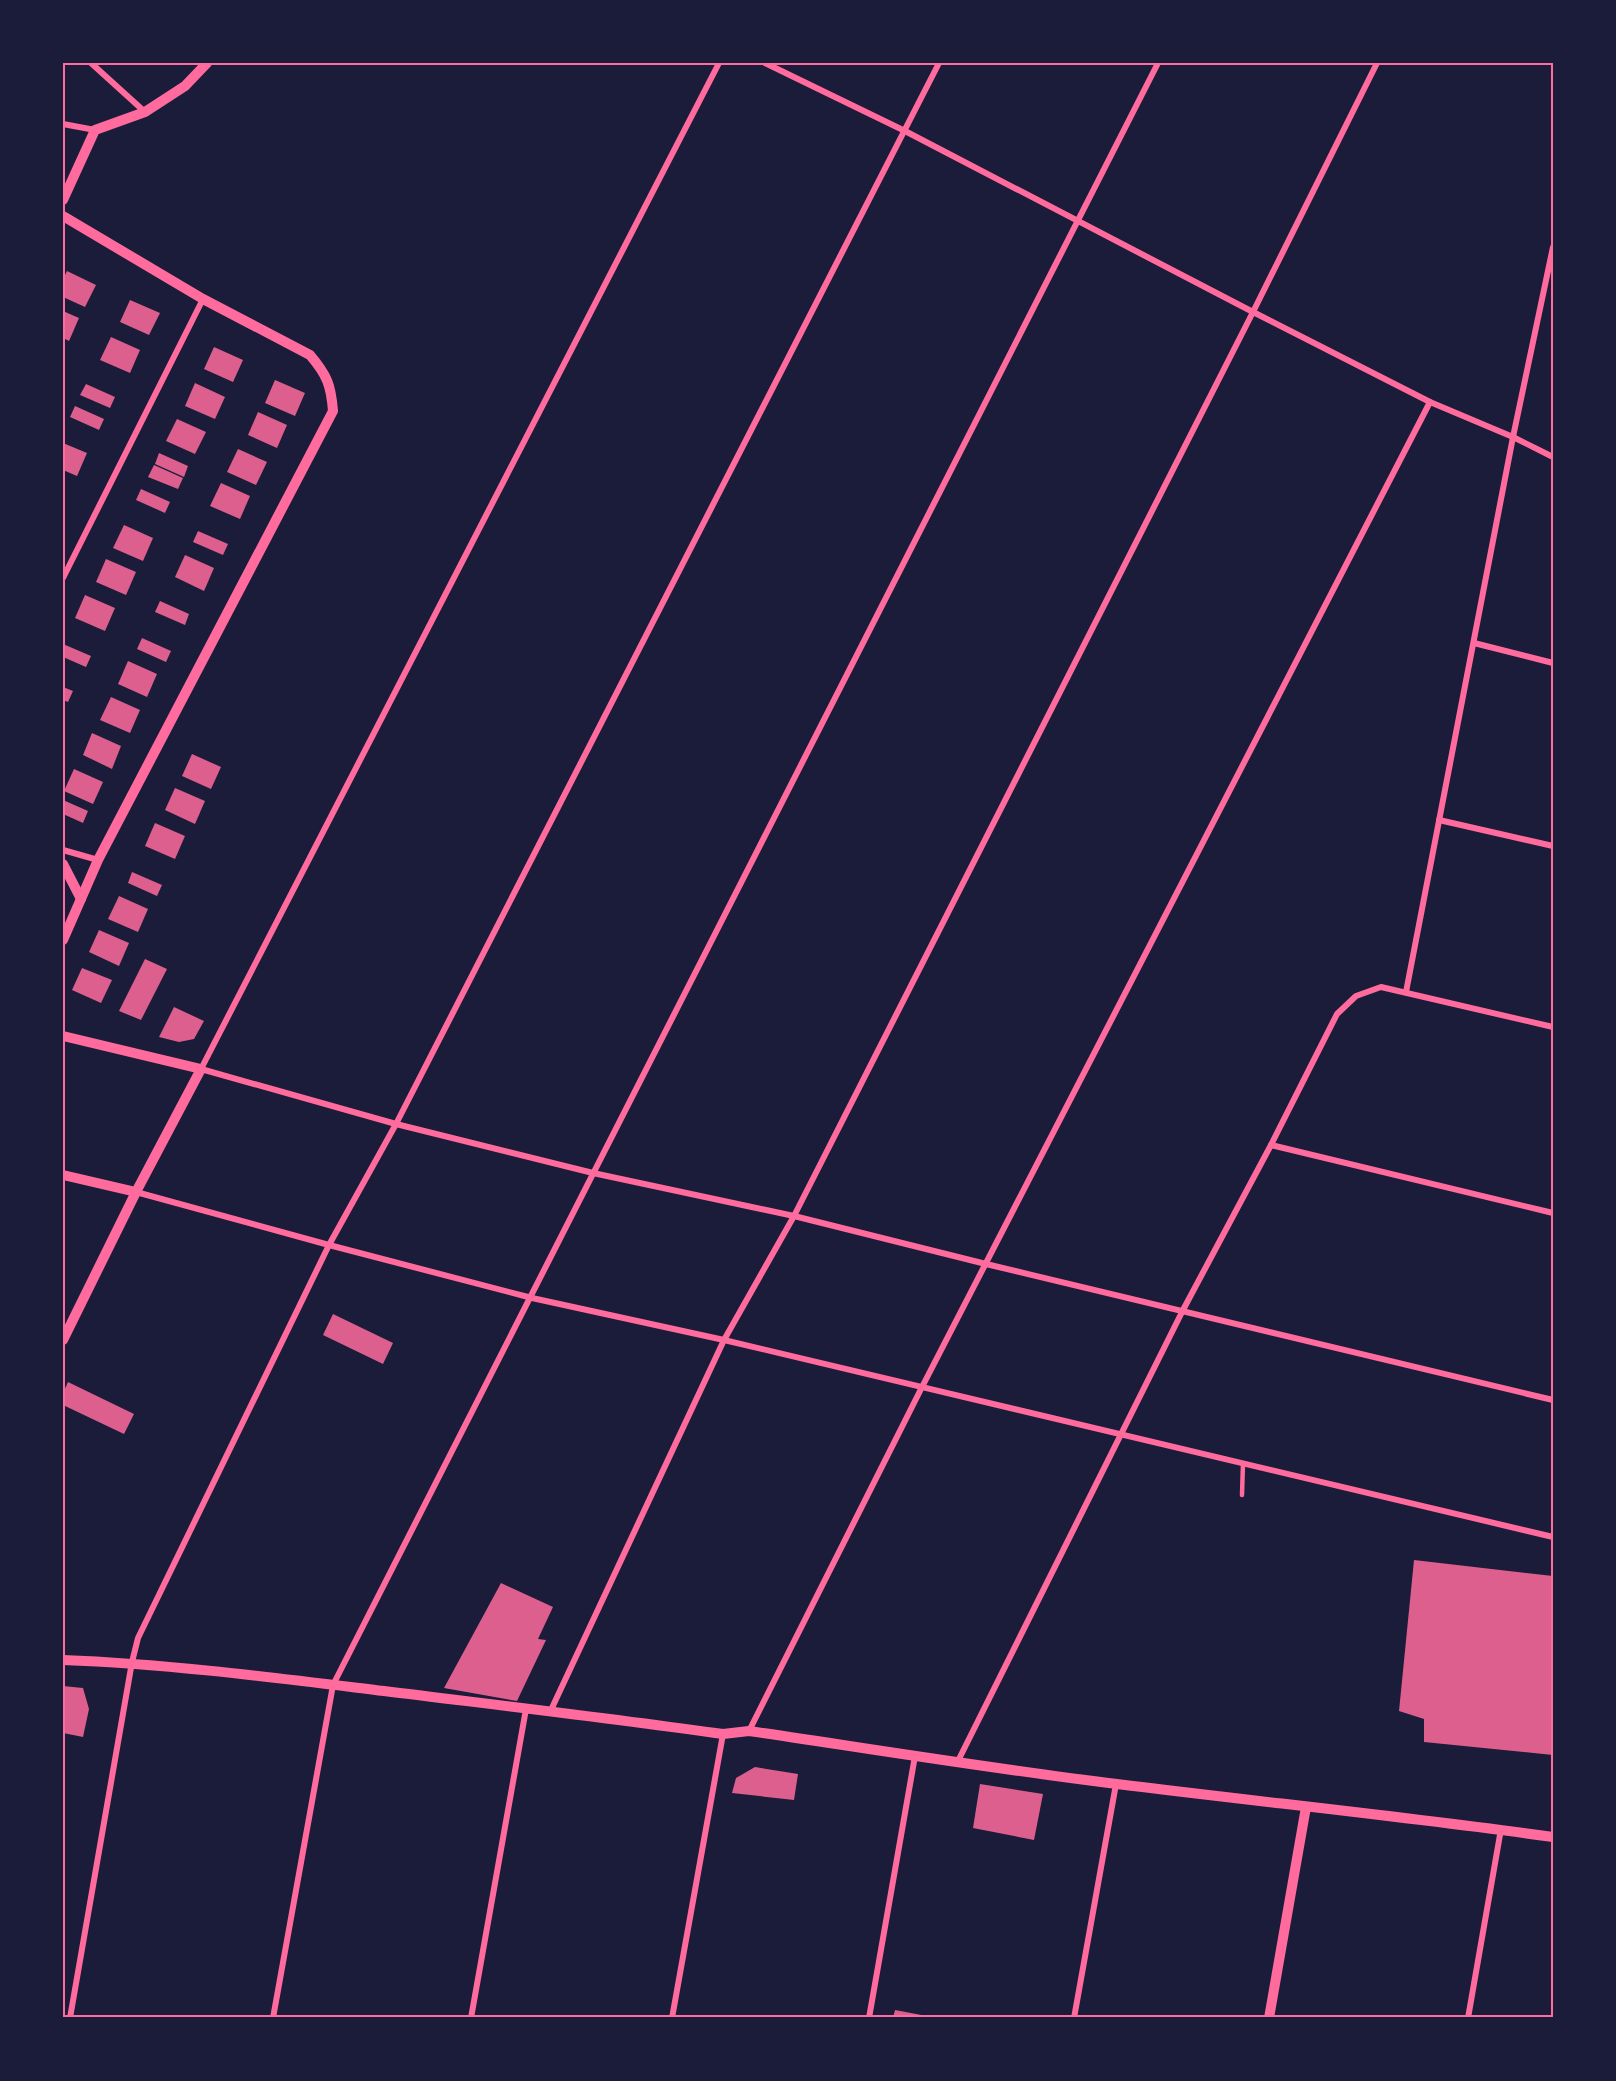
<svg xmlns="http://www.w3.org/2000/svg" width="1616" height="2081" font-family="Figtree,sans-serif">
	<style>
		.building { fill: #dd5f8e }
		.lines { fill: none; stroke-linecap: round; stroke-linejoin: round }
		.service { stroke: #ff6b9d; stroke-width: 4.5 }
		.minor { stroke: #ff6b9d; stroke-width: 6 }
		.tertiary { stroke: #ff6b9d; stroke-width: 10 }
		.neatline { fill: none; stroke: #ff6b9d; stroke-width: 2 }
	</style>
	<rect width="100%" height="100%" fill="#1b1b3a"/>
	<!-- building -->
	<g class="building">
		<polygon points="67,271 96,285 85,307 63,297 63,279"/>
		<polygon points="130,300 160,313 149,335 120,322"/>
		<polygon points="63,311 79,318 69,341 63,338"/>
		<polygon points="111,337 140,350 130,373 100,360"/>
		<polygon points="214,347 243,360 233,382 204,369"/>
		<polygon points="275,380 305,393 295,416 265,403"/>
		<polygon points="195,383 225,397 215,419 185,406"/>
		<polygon points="86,384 115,397 110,408 80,395"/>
		<polygon points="75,406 104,419 99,430 70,417"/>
		<polygon points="258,412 287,425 277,448 248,435"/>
		<polygon points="177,419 206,432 195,454 166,441"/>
		<polygon points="63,443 87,453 77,476 63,470"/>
		<polygon points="238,449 267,462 256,485 227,472"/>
		<polygon points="159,453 188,466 184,477 155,464"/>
		<polygon points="154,465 183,478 178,489 148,477"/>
		<polygon points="221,483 250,496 240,519 210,506"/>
		<polygon points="141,489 170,502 165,513 136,500"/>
		<polygon points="124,525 153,538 143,561 113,548"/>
		<polygon points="198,531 228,544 223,555 193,542"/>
		<polygon points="185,555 214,568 204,591 175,577"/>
		<polygon points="106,559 136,572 126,595 96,582"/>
		<polygon points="85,595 115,608 105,631 75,618"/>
		<polygon points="160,601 189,614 185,625 155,612"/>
		<polygon points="142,638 171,651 166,662 137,649"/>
		<polygon points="63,644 91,656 86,667 63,657"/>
		<polygon points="128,661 157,674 147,697 118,684"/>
		<polygon points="63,687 73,691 68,702 63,700"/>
		<polygon points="111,697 140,710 130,733 100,720"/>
		<polygon points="92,733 121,746 112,769 83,755"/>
		<polygon points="192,754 221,767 211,789 182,776"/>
		<polygon points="74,769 103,782 93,804 64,791"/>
		<polygon points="175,788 205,801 195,824 165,810"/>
		<polygon points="63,800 88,811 83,823 63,814"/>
		<polygon points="155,823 185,836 175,859 145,846"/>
		<polygon points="132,872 162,885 157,896 128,883"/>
		<polygon points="119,896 148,909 138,932 108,919"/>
		<polygon points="99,930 129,943 119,966 89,952"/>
		<polygon points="145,959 167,969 141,1020 119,1011"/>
		<polygon points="82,968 112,980 101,1003 72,990"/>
		<polygon points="174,1007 204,1021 194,1039 179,1042 159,1037"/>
		<polygon points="333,1314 393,1343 383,1364 323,1335"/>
		<polygon points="68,1382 134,1414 124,1434 63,1405 63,1393"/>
		<polygon points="1414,1560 1553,1576 1553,1755 1424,1742 1424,1719 1399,1711"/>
		<polygon points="501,1583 553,1607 538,1639 546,1640 517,1701 444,1688"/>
		<polygon points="63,1686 83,1688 89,1709 83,1737 63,1733"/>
		<polygon points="755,1767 798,1774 794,1800 732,1793 736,1778"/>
		<polygon points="980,1784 1043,1794 1034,1840 973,1828"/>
		<polygon points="895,2010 932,2017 932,2018 893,2018"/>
	</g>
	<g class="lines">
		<!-- service -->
		<polyline class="service" points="1242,1495 1243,1463"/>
		<!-- minor -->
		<g class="minor">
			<polyline points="91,63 145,112"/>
			<polyline points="719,63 201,1069 396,1124 593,1173 794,1216 986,1264 1553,1400"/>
			<polyline points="765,63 905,131 1253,312 1430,402 1513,437 1553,457"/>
			<polyline points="63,124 95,130"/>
			<polyline points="63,578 203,299"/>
			<polyline points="1474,643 1553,663"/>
			<polyline points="1439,820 1553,846"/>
			<polyline points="63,850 98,860"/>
			<polyline points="1406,992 1513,437 1553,247"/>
			<polyline points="1271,1145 1553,1213"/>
			<polyline points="136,1192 329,1245 532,1298 724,1340 1553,1537"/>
			<polyline points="551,1710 724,1340 794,1216 1253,312 1377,63"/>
			<polyline points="749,1731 921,1389 1430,402"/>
			<polyline points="957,1763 1183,1310 1271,1145 1337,1014 1356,996 1381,987 1553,1027"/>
			<polyline points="70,2018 132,1662 138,1638 329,1245 396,1124 939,63"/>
			<polyline points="273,2018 333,1685 1158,63"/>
			<polyline points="471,2018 526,1709"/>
			<polyline points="672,2018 723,1734"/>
			<polyline points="869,2018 915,1756"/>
			<polyline points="1074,2018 1116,1784"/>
			<polyline points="1468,2018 1501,1829"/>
		</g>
		<!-- tertiary -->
		<g class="tertiary">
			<polyline points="63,200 95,130 145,112 185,86 207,63"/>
			<path d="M 63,216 L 203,299 L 310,355 C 327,375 331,385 333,411 L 98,860 L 63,940"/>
			<polyline points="63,864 81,899"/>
			<polyline points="63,1036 201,1069 136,1192 63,1340"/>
			<polyline points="63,1175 136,1192"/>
			<path d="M 63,1660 C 170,1664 277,1678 384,1691 C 497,1705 610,1718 723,1734 L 749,1731 C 872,1749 994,1769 1117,1784 C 1262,1802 1408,1817 1553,1837"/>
			<polyline points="1269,2018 1306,1807"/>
		</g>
	</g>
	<!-- border -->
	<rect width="1616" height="2081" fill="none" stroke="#1b1b3a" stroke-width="129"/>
	<rect x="64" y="64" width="1488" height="1952" class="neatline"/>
</svg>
